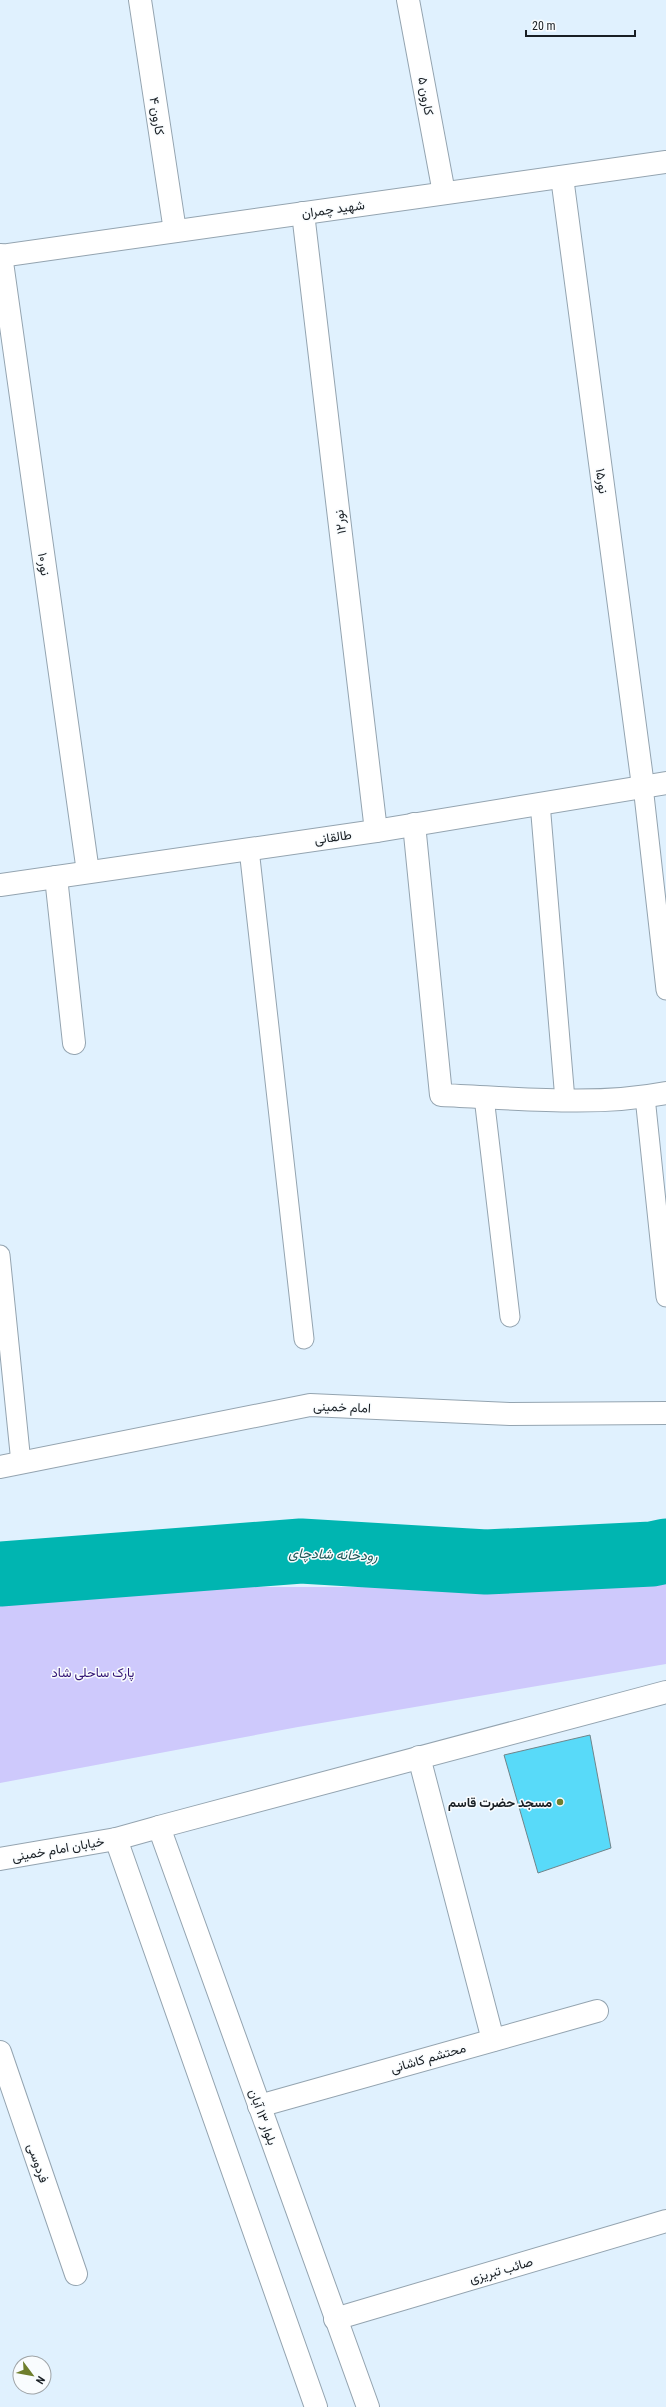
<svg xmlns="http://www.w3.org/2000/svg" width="666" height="2407" font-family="'Roboto Condensed',Vazirmatn,sans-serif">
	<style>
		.park { fill: #cec9fc }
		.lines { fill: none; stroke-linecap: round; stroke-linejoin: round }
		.river { stroke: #00b5b1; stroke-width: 65 }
		.building { fill: #58daf9; stroke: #70848a }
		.service-casing { stroke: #94a4b0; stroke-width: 21 }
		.minor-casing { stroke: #94a4b0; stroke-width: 24 }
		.tertiary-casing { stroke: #94a4b0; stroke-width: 24 }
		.service { stroke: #fff; stroke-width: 19 }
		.minor { stroke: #fff; stroke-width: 22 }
		.tertiary { stroke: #fff; stroke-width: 22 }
		.poi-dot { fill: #6e7e2d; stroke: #f9fcfe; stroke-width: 1.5 }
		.labels { text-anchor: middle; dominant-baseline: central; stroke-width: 3; stroke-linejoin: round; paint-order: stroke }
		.street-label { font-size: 13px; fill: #191f24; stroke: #f9fcfe }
		.park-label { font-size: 13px; fill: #331475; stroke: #f9fcfe }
		.poi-label { font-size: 13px; font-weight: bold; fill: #191f24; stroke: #f9fcfe; text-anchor: end }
		.water-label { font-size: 14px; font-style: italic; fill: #205a59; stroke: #f9fcfe }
	</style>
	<rect width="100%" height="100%" fill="#e0f1fe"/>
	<!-- park -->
	<polygon class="park" points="666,1566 666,1664 298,1727 0,1783 0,1574 11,1573 180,1587 429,1587"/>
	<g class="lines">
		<!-- river -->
		<polyline class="river" points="0,1574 301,1551 486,1562 652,1554 666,1551"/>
	</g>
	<!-- building -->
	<polygon class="building" points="590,1735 611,1848 538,1873 504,1755"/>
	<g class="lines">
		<defs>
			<g id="service">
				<polyline points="643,786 666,990"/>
				<polyline points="540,803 565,1100"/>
				<polyline points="249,849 304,1339"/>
				<polyline points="484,1097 510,1317"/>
				<polyline points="645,1097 666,1297"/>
				<polyline points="0,1255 21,1463"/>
			</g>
			<g id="minor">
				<polyline points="140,0 175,231"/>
				<polyline points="408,0 444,193"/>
				<polyline points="562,177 643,786"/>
				<polyline points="303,213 376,831"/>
				<polyline points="1,255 88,872"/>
				<polyline points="0,256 666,162"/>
				<path d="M 414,824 L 441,1095 C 515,1098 593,1107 666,1093"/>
				<polyline points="56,877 74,1043"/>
				<polyline points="0,885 376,831 666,783"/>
				<polyline points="0,1467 310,1405 510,1414 666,1413"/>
				<polyline points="419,1757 493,2040"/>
				<polyline points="159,1827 666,1692"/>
				<polyline points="0,2052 76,2274"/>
				<polyline points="259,2106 597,2011"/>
				<polyline points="335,2319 666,2221"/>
			</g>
			<g id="tertiary">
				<polyline points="116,1839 316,2407"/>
				<polyline points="0,1859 116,1839 159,1827 368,2407"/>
			</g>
		</defs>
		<!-- service casing -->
		<use href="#service" class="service-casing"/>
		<!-- minor casing -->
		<use href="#minor" class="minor-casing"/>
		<!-- tertiary casing -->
		<use href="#tertiary" class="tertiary-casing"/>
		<!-- service -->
		<use href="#service" class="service"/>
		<!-- minor -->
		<use href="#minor" class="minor"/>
		<!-- tertiary -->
		<use href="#tertiary" class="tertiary"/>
	</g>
	<!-- markers -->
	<circle class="poi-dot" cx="560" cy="1802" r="4"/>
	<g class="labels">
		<!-- street labels -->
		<g class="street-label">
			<text transform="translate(426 96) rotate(80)">کارون ۵</text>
			<text transform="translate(157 116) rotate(81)">کارون ۴</text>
			<text transform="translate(333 209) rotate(-8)">شهید چمران</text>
			<text transform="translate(602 481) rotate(82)">نور۱۵</text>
			<text transform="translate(340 522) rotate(-97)">نور۱۲</text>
			<text transform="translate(44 564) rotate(82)">نور۱۰</text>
			<text transform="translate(333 837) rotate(-8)">طالقانی</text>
			<text transform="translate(342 1407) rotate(2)">امام خمینی</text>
			<text transform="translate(58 1849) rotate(-10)">خیابان امام خمینی</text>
			<text transform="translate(428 2058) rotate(-16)">محتشم کاشانی</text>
			<text transform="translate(263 2117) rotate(70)">بلوار ۱۳ آبان</text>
			<text transform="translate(38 2163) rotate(71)">فردوسی</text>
			<text transform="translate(501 2270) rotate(-16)">صائب تبریزی</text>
		</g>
		<!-- park labels -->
		<g class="park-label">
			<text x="93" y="1672">پارک ساحلی شاد</text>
		</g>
		<!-- poi labels -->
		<g class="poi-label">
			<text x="552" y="1802">مسجد حضرت قاسم</text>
		</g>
		<!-- water labels -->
		<g class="water-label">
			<text transform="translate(333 1554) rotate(2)">رودخانه شادچای</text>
		</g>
	</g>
	<!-- north arrow -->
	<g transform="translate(32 2375) rotate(122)"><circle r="19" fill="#f9fcfe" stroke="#9fa4a7"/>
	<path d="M0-3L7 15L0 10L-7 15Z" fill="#6e7e2d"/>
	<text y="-6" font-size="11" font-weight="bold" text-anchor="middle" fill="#191f24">N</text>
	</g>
	<!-- scale -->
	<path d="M526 30v6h109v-6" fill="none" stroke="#191f24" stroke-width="2"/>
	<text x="532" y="30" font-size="12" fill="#191f24" stroke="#f9fcfe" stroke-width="3" paint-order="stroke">20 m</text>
</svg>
